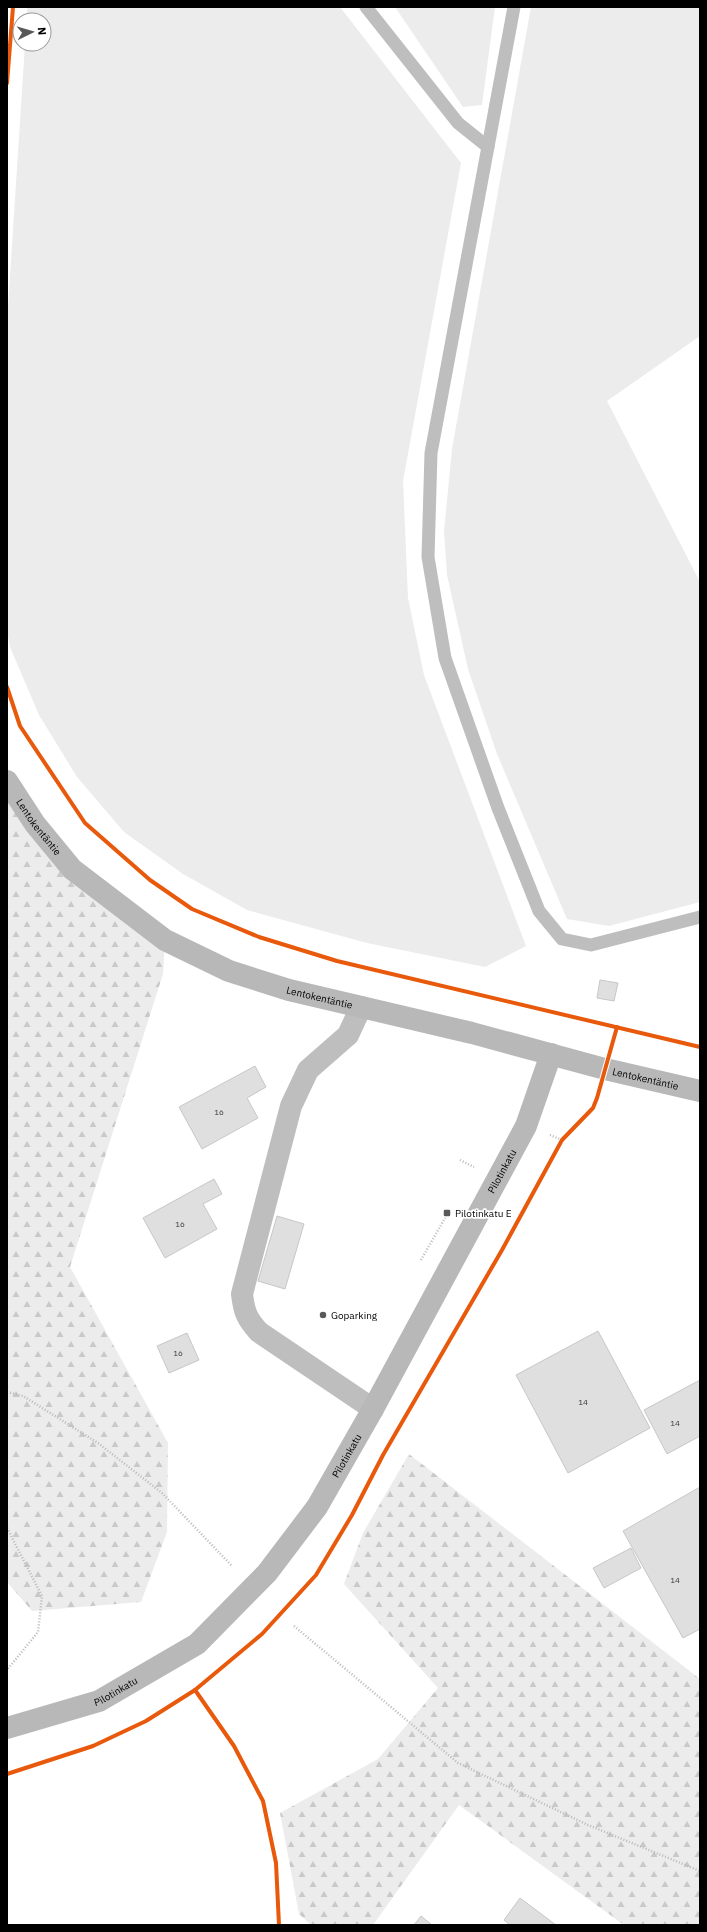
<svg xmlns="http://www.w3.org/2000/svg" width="707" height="1932" font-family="'IBM Plex Sans',sans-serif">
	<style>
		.grass { fill: #ececec }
		.forest { fill: url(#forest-firs) }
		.building { fill: #dfdfdf; stroke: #c7c7c7 }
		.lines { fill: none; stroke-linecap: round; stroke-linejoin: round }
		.path { stroke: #b9b9b9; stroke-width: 2.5; stroke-dasharray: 1 2; stroke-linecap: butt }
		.lane { stroke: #bebebe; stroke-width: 13 }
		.street { stroke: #bebebe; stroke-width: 22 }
		.secondary { stroke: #b8b8b8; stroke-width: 22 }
		.cycleway-casing { stroke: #fff; stroke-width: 6 }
		.cycleway { stroke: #e8590c; stroke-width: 4 }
		.poi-dot { fill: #595959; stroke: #fff; stroke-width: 1.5 }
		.labels { text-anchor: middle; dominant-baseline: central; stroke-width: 3.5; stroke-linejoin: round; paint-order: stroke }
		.number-label { font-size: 8px; fill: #383838 }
		.street-label { font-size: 10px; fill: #000; stroke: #fff }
		.poi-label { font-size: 10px; fill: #000; stroke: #fff; text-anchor: start }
	</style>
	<defs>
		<pattern id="forest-firs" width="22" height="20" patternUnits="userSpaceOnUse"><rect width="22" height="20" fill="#ececec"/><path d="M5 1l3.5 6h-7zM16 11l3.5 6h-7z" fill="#c9c9c9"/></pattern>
	</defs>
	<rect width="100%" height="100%" fill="#fff"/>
	<!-- grass -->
	<g class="grass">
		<polygon points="27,7 340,7 461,163 403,481 408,598 424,675 526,946 485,967 367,943 247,910 183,874 124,832 77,777 39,715 10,647 7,630 7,323 25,44 44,44 44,20 27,20"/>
		<polygon points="395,7 495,7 482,105 463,107"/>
		<polygon points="531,7 700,7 700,336 607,401 700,582 700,902 609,926 567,919 497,754 468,669 447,575 444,531 452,449"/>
	</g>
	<!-- forest -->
	<g class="forest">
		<polygon points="7,781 35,824 165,940 163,974 70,1267 168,1443 167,1532 141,1602 32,1611 7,1582"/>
		<polygon points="409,1454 700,1679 700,1925 624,1925 459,1805 373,1925 311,1925 299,1914 280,1813 378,1759 438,1688 344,1584 363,1533"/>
	</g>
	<!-- building -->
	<g class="building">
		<polygon points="600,980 618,983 614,1001 597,998"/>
		<polygon points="255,1066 266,1087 247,1098 258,1118 202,1149 179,1107"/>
		<polygon points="214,1179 222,1194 203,1204 217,1229 165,1258 143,1218"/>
		<polygon points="277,1216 304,1224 285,1289 258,1281"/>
		<polygon points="598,1331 650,1428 568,1473 516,1375"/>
		<polygon points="187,1333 199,1360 169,1373 157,1346"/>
		<polygon points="700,1380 700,1436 667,1454 644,1410"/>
		<polygon points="700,1487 700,1629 683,1638 623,1531"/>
		<polygon points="631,1548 641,1568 604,1588 593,1568"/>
		<polygon points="520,1898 556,1925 510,1925 504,1920"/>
		<polygon points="421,1916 432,1925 414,1925"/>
	</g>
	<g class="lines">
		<!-- path -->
		<g class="path">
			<polyline points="550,1135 562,1140"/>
			<polyline points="460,1160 474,1167"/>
			<polyline points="421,1260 449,1211"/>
			<polyline points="7,1392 23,1396 98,1443 162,1493 232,1566"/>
			<polyline points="7,1528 42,1596 38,1632 7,1670"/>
			<polyline points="294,1626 458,1763 588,1825 700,1871"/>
		</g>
		<!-- lane -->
		<g class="lane">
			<polyline points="366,7 458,123 488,147"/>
			<polyline points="514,7 431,453 428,557 445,658 498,808 539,911 562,939 591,945 700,917"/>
		</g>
		<!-- street -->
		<path class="street" d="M 361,1007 L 348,1035 L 308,1070 L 291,1106 L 242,1294 C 244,1312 247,1319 259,1332 L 373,1409"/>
		<!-- secondary -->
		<g class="secondary">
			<path id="s1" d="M 7,781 L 35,824 L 72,869 L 165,940 L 229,971 L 289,990 L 472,1033 L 605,1069 L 700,1091"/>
			<path id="s2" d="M 7,1728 L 99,1701 L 197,1644 L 267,1573 L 317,1507 L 373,1409 L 526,1126 L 551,1054"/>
		</g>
		<defs>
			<g id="cycleway">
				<polyline points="7,83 13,7"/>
				<polyline points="7,687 20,726 85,823 150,880 192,909 259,937 337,961 700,1047"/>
				<polyline points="195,1690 234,1746 263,1801 276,1863 279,1925"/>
				<polyline points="7,1774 93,1746 146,1721 195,1690 262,1634 316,1575 352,1515 383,1455 502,1250 562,1140 593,1108 597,1098 617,1027"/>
			</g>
		</defs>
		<!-- cycleway casing -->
		<use href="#cycleway" class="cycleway-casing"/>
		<!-- cycleway -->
		<use href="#cycleway" class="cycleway"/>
	</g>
	<!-- markers -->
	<g class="poi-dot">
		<rect x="443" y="1209" width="8" height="8" rx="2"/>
		<circle cx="323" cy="1315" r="4"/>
	</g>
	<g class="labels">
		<!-- number labels -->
		<g class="number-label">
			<text x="219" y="1112">16</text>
			<text x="180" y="1224">16</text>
			<text x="178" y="1353">16</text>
			<text x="583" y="1402">14</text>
			<text x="675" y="1423">14</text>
			<text x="675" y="1580">14</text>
		</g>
		<!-- street labels -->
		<g class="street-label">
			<text stroke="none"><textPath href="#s1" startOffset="56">Lentokentäntie</textPath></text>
			<text stroke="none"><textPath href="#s1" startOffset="392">Lentokentäntie</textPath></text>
			<text stroke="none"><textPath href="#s1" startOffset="728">Lentokentäntie</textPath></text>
			<text stroke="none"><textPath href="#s2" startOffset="775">Pilotinkatu</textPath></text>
			<text stroke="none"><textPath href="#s2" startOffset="451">Pilotinkatu</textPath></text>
			<text stroke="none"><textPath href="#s2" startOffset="115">Pilotinkatu</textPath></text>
		</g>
		<!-- poi labels -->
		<g class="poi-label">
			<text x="455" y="1213">Pilotinkatu E</text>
			<text x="331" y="1315">Goparking</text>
		</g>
	</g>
	<!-- border -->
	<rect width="707" height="1932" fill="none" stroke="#000000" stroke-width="16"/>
	<!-- north arrow -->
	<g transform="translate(32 32) rotate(85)"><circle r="19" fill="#ffffff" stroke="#999999"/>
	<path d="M0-3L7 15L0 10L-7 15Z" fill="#595959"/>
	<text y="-6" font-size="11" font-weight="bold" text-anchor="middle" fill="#000000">N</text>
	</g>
</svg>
